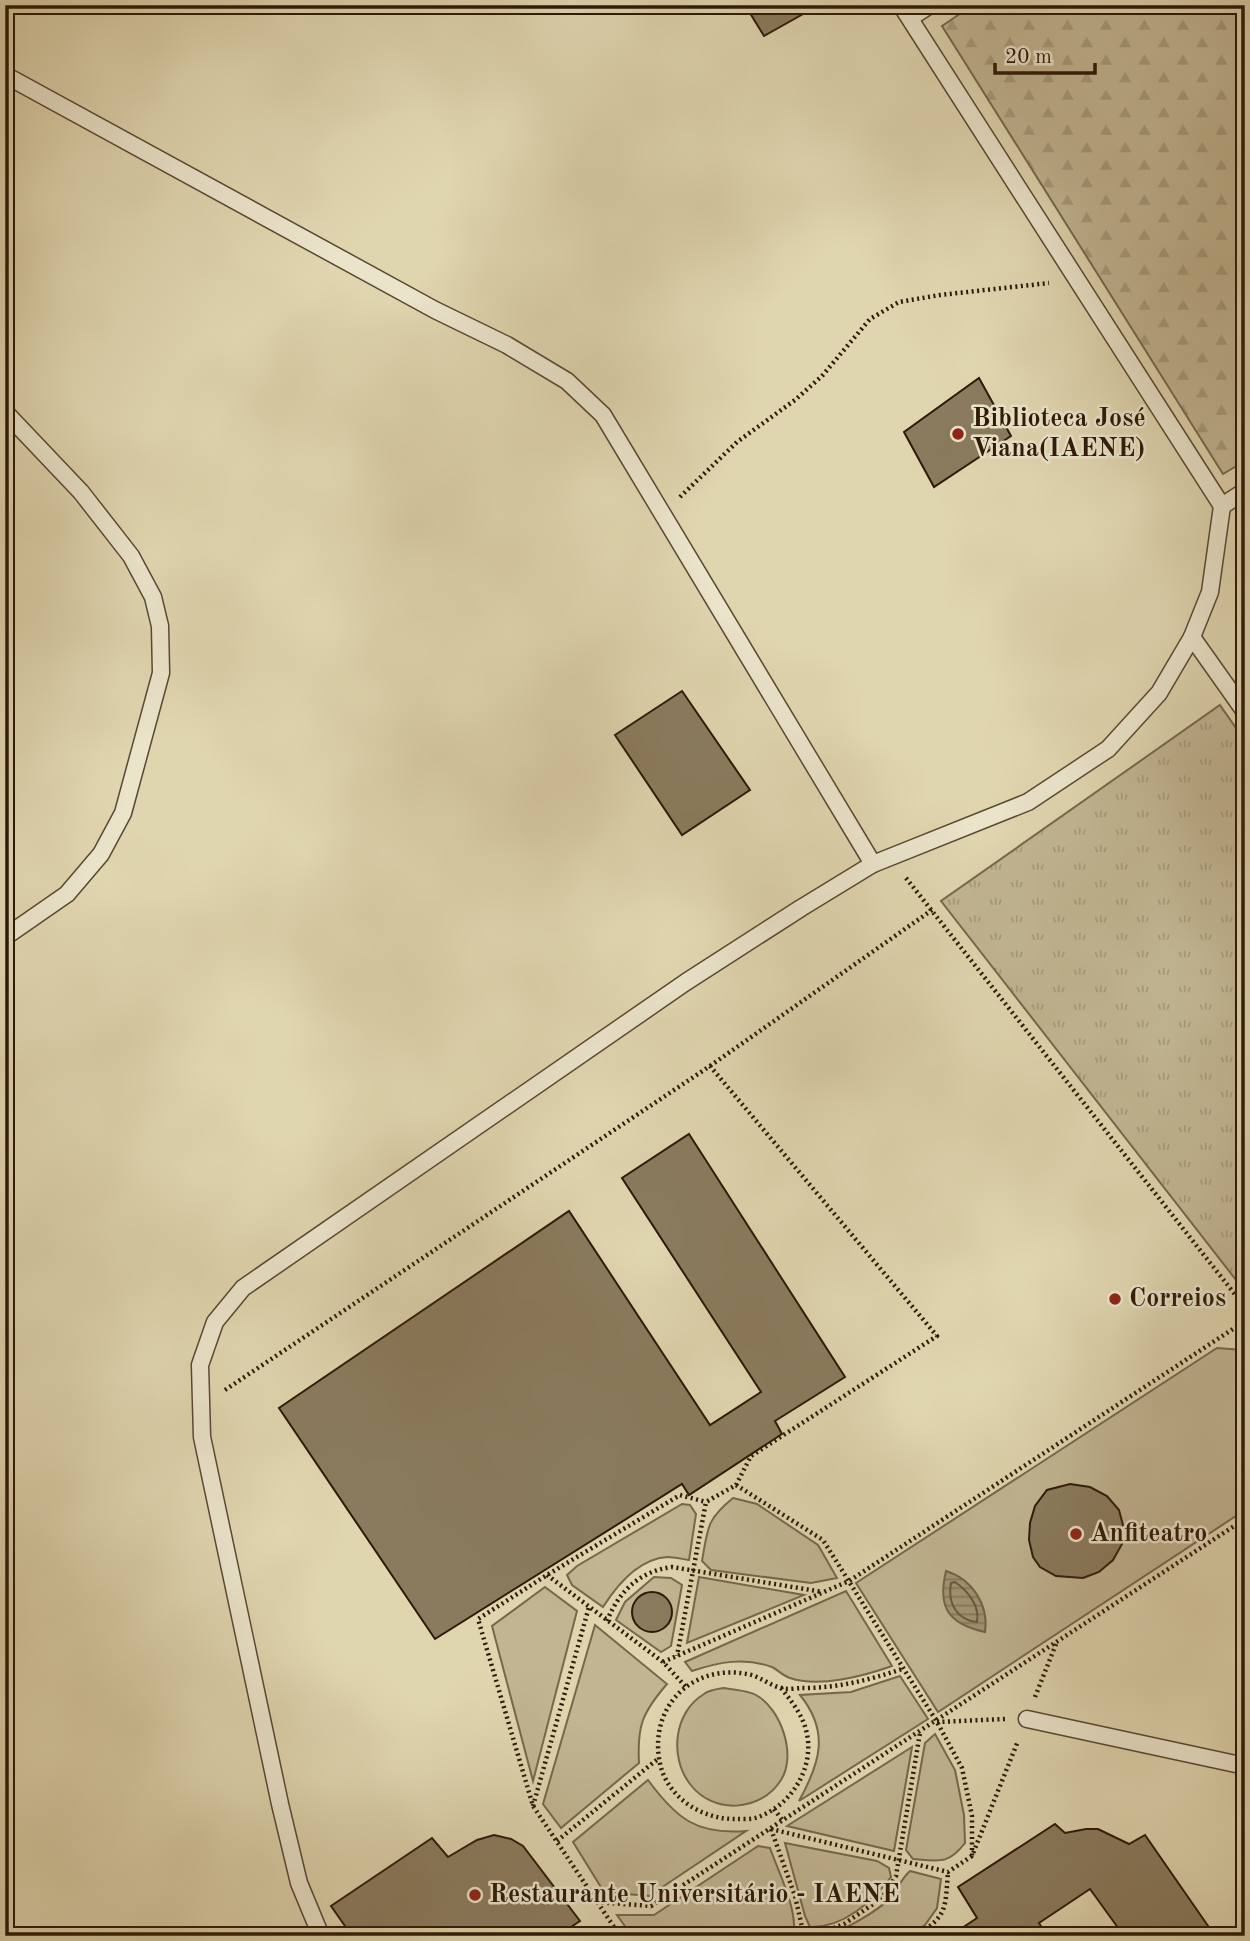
<svg xmlns="http://www.w3.org/2000/svg" width="1250" height="1941" font-family="'Old Standard TT',serif">
	<style>
		.grass { fill: url(#grass-tufts); stroke: #77674c; stroke-width: 2 }
		.forest { fill: url(#forest-firs); stroke: #77674c; stroke-width: 2 }
		.park { fill: #c1b592; stroke: #77674c; stroke-width: 2 }
		.water { fill: url(#water-rules); stroke: #73634a; stroke-width: 2 }
		.lines { fill: none; stroke-linecap: round; stroke-linejoin: round }
		.shore { stroke: #68573e; stroke-width: 2 }
		.building { fill: #8a7b5e; stroke: #2d1907; stroke-width: 2 }
		.lane-casing { stroke: #5a4831; stroke-width: 19 }
		.path { stroke: #2d1907; stroke-width: 4.5; stroke-dasharray: 2 3.5; stroke-linecap: butt }
		.lane { stroke: #eae4cb; stroke-width: 16 }
		.poi-dot { fill: #8f2418; stroke: #eae4cb; stroke-width: 2.5 }
		.labels { text-anchor: middle; dominant-baseline: central; stroke-width: 5; stroke-linejoin: round; paint-order: stroke }
		.poi-label { font-size: 26px; font-weight: bold; fill: #2d1907; stroke: #eae4cb; text-anchor: start }
	</style>
	<defs>
		<pattern id="grass-tufts" width="24" height="20" patternUnits="userSpaceOnUse" patternTransform="scale(1.75)"><rect width="24" height="20" fill="#c1b592"/><path d="M3 7l-1-3M5 7V3M7 7l1-3M15 17l-1-3M17 17v-4M19 17l1-3" fill="none" stroke="#a69b7c"/></pattern>
		<pattern id="forest-firs" width="22" height="20" patternUnits="userSpaceOnUse" patternTransform="scale(1.75)"><rect width="22" height="20" fill="#c1b592"/><path d="M5 1l3.5 6h-7zM16 11l3.5 6h-7z" fill="#a69b7c"/></pattern>
		<pattern id="water-rules" width="6" height="5" patternUnits="userSpaceOnUse" patternTransform="scale(1.75)"><rect width="6" height="5" fill="#a29576"/><path d="M0 2.5h6" fill="none" stroke="#84795f"/></pattern>
	</defs>
	<rect width="100%" height="100%" fill="#dfd5af"/>
	<filter id="stains"><feTurbulence type="fractalNoise" baseFrequency=".00286" numOctaves="4"/><feColorMatrix values="0 0 0 0 .2 0 0 0 0 .09 0 0 0 0 .02 0 0 0 .5 -.17"/></filter>
	<radialGradient id="worn" r=".72"><stop offset=".6" stop-color="#630" stop-opacity="0"/><stop offset="1" stop-color="#630" stop-opacity=".3"/></radialGradient>
	<!-- grass -->
	<polygon class="grass" points="1220,705 1245,741 1245,1254 1236,1280 941,901"/>
	<!-- forest -->
	<polygon class="forest" points="973,5 1245,5 1245,461 1223,474 942,26"/>
	<!-- park -->
	<g class="park">
		<polygon points="1217,1348 1243,1350 1245,1354 1245,1510 938,1712 856,1583"/>
		<path d="M 733,1498 L 757,1504 L 818,1545 L 837,1578 L 811,1583 L 711,1570 L 702,1561 C 708,1528 706,1520 733,1498 Z"/>
		<path d="M 682,1504 L 690,1505 L 696,1514 L 689,1560 C 682,1559 674,1557 667,1557 C 639,1559 617,1585 603,1607 L 572,1585 L 567,1575 L 577,1566 Z"/>
		<polygon points="654,1577 671,1578 682,1585 671,1646 661,1652 616,1620 625,1602"/>
		<polygon points="699,1577 804,1595 687,1643"/>
		<polygon points="545,1587 577,1611 533,1781 492,1626"/>
		<path d="M 846,1591 L 892,1666 C 864,1676 819,1688 790,1678 C 783,1676 778,1670 772,1667 C 744,1657 719,1662 692,1671 L 685,1662 Z"/>
		<path d="M 595,1625 L 667,1684 C 642,1713 637,1726 639,1763 L 561,1828 L 543,1804 Z"/>
		<path d="M 900,1676 L 928,1719 L 799,1801 C 820,1763 830,1732 800,1695 L 851,1692 Z"/>
		<path d="M 724,1688 C 734,1690 747,1690 756,1695 C 781,1709 797,1755 781,1780 C 761,1812 713,1815 690,1784 C 669,1757 674,1712 704,1694 C 709,1690 718,1689 724,1688 Z"/>
		<path d="M 935,1734 L 955,1770 L 964,1815 L 965,1843 C 948,1865 939,1861 913,1859 L 906,1850 L 925,1743 Z"/>
		<polygon points="912,1747 894,1851 787,1826"/>
		<path d="M 648,1780 C 676,1818 696,1835 746,1831 L 649,1896 L 604,1892 L 573,1842 Z"/>
		<path d="M 785,1843 L 877,1861 L 889,1868 L 891,1877 C 872,1902 843,1928 810,1927 L 805,1916 Z"/>
		<path d="M 758,1846 L 770,1848 C 778,1871 799,1912 793,1936 L 632,1936 L 617,1915 L 654,1915 Z"/>
		<path d="M 910,1871 L 941,1879 L 937,1908 L 925,1925 L 907,1936 L 827,1936 C 845,1929 877,1912 890,1898 C 898,1889 901,1879 910,1871 Z"/>
	</g>
	<!-- water -->
	<path class="water" d="M 946,1571 C 972,1579 989,1605 985,1632 C 949,1624 937,1608 946,1571 Z"/>
	<g class="lines">
		<!-- shore -->
		<path class="shore" d="M 951,1583 L 955,1582 C 968,1591 980,1606 977,1622 C 957,1620 947,1603 951,1583 Z"/>
	</g>
	<!-- building -->
	<g class="building">
		<polygon points="745,5 819,5 764,36"/>
		<polygon points="979,378 1011,436 934,487 904,432"/>
		<polygon points="682,691 750,790 682,835 615,735"/>
		<polygon points="689,1134 845,1377 775,1421 782,1434 689,1495 682,1484 435,1639 279,1408 569,1211 710,1425 761,1392 622,1178"/>
		<polygon points="1070,1484 1090,1487 1107,1496 1119,1510 1124,1529 1122,1544 1113,1560 1099,1572 1083,1578 1056,1576 1040,1567 1033,1557 1029,1540 1030,1523 1035,1506 1047,1490"/>
		<circle cx="652" cy="1612" r="20"/>
		<polygon points="1055,1824 1065,1833 1086,1829 1098,1829 1129,1844 1145,1835 1215,1936 1124,1936 1090,1889 1039,1923 1047,1936 950,1936 977,1918 958,1887"/>
		<polygon points="494,1835 511,1839 523,1846 580,1921 557,1936 352,1936 331,1906 432,1838 448,1857 477,1840"/>
	</g>
	<g class="lines">
		<defs>
			<g id="lane">
				<polyline points="901,5 1222,506"/>
				<polyline points="910,18 930,5"/>
				<polyline points="5,75 435,310 507,345 567,381 603,415 873,864"/>
				<polyline points="5,412 81,492 131,556 153,597 160,626 161,673 123,813 101,854 67,894 5,937"/>
				<polyline points="1192,637 1245,712"/>
				<polyline points="1027,1719 1245,1766"/>
				<polyline points="321,1936 299,1883 280,1804 202,1437 200,1365 215,1322 243,1288 686,982 801,908 873,864 1028,802 1108,749 1159,693 1192,637 1210,592 1222,506 1245,491"/>
			</g>
		</defs>
		<!-- lane casing -->
		<use href="#lane" class="lane-casing"/>
		<!-- path -->
		<g class="path">
			<polyline points="680,497 737,442 795,400 822,376 870,319 899,302 940,295 1049,283"/>
			<polyline points="906,878 1245,1307"/>
			<polyline points="710,1066 932,910"/>
			<polyline points="1239,1325 1245,1306"/>
			<polyline points="225,1390 710,1066 937,1336 751,1456 736,1485 706,1502 677,1656"/>
			<polyline points="736,1485 823,1540 937,1722 962,1768 972,1816 972,1856"/>
			<polyline points="547,1575 663,1662 686,1687"/>
			<path d="M 607,1621 C 619,1591 640,1571 672,1567 L 823,1592"/>
			<polyline points="663,1662 849,1581 1239,1325 1245,1327"/>
			<path d="M 781,1688 C 789,1698 797,1708 802,1719 C 820,1757 797,1801 761,1816 C 753,1820 743,1819 735,1819 C 699,1819 664,1795 659,1758 C 651,1704 694,1664 747,1674 C 760,1676 770,1686 782,1688 C 788,1690 797,1688 803,1688 C 838,1688 869,1680 902,1669"/>
			<polyline points="1035,1697 1056,1644"/>
			<polyline points="937,1722 1005,1719"/>
			<polyline points="533,1806 589,1607"/>
			<polyline points="774,1809 783,1821"/>
			<polyline points="771,1829 948,1872 972,1856 1018,1741"/>
			<polyline points="771,1829 795,1896 804,1936"/>
			<polyline points="557,1841 659,1758"/>
			<polyline points="596,1902 651,1906 1245,1519"/>
			<polyline points="620,1936 533,1806 478,1619 547,1575 680,1495 706,1502"/>
			<polyline points="813,1936 844,1924 882,1898 896,1876 920,1733"/>
			<path d="M 916,1936 C 948,1915 945,1909 948,1872"/>
		</g>
		<!-- lane -->
		<use href="#lane" class="lane"/>
	</g>
	<!-- markers -->
	<g class="poi-dot">
		<circle cx="958" cy="434" r="7"/>
		<circle cx="1115" cy="1299" r="7"/>
		<circle cx="1076" cy="1534" r="7"/>
		<circle cx="475" cy="1895" r="7"/>
	</g>
	<g class="labels">
		<!-- poi labels -->
		<g class="poi-label">
			<text x="972" y="419">Biblioteca José<tspan x="972" dy="30">Viana(IAENE)</tspan></text>
			<text x="1129" y="1299">Correios</text>
			<text x="1090" y="1534">Anfiteatro</text>
			<text x="489" y="1895">Restaurante Universitário - IAENE</text>
		</g>
	</g>
	<!-- margin -->
	<rect width="1250" height="1941" fill="none" stroke="#dfd5af" stroke-width="28"/>
	<rect x="7" y="7" width="1236" height="1927" fill="none" stroke="#2d1907" stroke-width="3.5"/>
	<rect x="14" y="14" width="1222" height="1913" fill="none" stroke="#2d1907" stroke-width="2"/>
	<!-- scale -->
	<path d="M995 63v10h100v-10" fill="none" stroke="#2d1907" stroke-width="3.5"/>
	<text x="1005" y="63" font-size="21" fill="#2d1907" stroke="#eae4cb" stroke-width="5" paint-order="stroke">20 m</text>
	<rect width="100%" height="100%" filter="url(#stains)"/>
	<rect width="100%" height="100%" fill="url(#worn)"/>
</svg>
